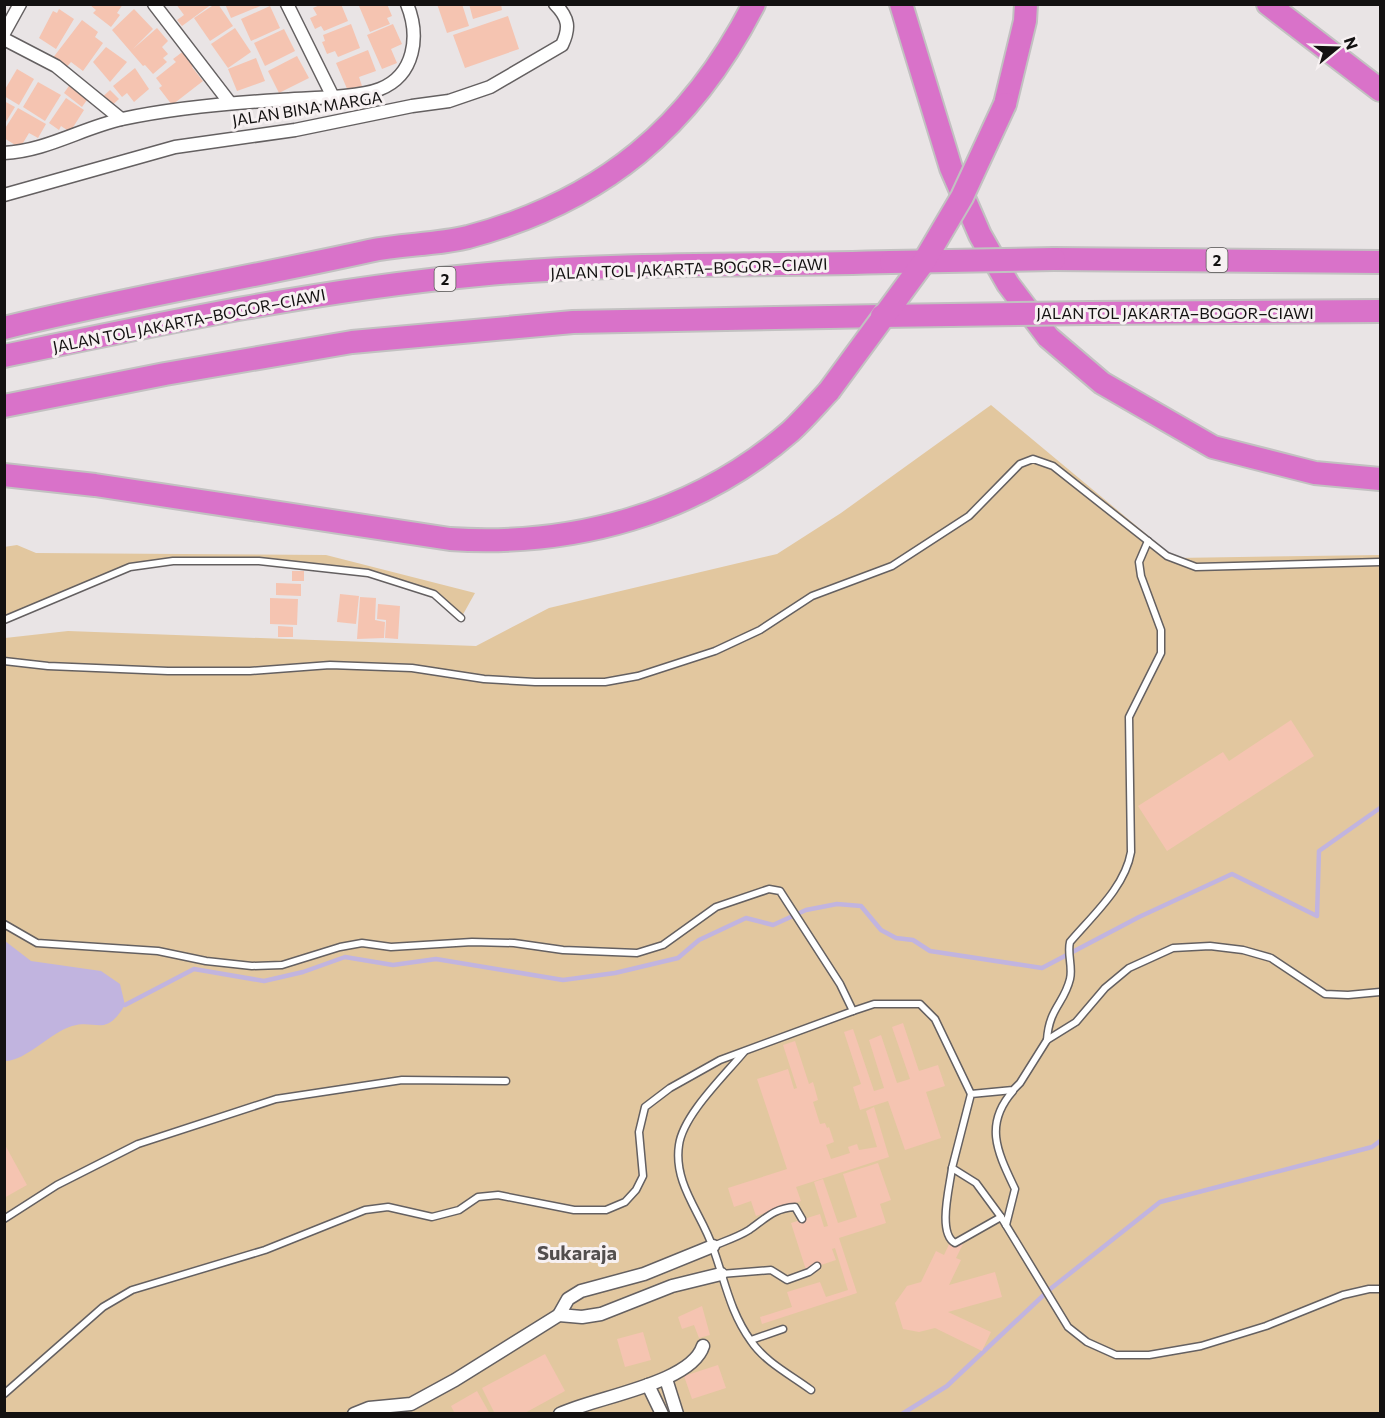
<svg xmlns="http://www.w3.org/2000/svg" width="1385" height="1418" font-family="Commissioner,sans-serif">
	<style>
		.green { fill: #e2c79f }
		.water { fill: #c1b4df }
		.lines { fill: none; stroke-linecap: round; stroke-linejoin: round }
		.stream { stroke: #c1b4df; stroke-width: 4.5 }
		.building { fill: #f5c4b1 }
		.lane-casing { stroke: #646061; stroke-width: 9 }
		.street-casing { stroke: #646061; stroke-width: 15 }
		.highway-casing { stroke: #c2c1c1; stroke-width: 26 }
		.lane { stroke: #fff; stroke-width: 6 }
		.street { stroke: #fff; stroke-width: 12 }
		.highway { stroke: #d972c9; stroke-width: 22 }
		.highway-bridge-casing { stroke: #c2c1c1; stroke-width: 26; stroke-linecap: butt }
		.highway-bridge { stroke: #d972c9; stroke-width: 22 }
		.labels { text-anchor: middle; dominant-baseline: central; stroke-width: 6; stroke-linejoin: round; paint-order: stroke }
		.shield { fill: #f7f1f2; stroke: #575454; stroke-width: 1.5 }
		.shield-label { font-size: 15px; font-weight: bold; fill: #131111 }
		.street-label { font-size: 16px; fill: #131111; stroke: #f7f1f2 }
		.quarter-label { font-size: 20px; font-weight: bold; fill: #524e4e; stroke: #f7f1f2 }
	</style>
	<rect width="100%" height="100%" fill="#e9e4e5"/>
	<!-- green -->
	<g class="green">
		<polygon points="991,405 1175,558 1380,555 1380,1413 5,1414 5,638 68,631 476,646 549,608 777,554 841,513"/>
		<polygon points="17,545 36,553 326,555 475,593 461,618 434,594 368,573 259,561 170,561 130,567 5,620 4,547"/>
	</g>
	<!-- water -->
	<path class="water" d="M 5,941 L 31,961 L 101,971 L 120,984 L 125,1005 C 105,1038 97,1019 72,1026 C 51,1032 26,1061 5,1061 Z"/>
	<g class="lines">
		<!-- stream -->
		<g class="stream">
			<polyline points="125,1005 194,969 264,981 303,972 345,957 393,965 436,959 563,980 615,973 678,958 699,940 746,918 773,925 806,910 837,904 861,906 881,930 896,938 913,940 930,951 1042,968 1139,917 1232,874 1317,916 1319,851 1380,808"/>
			<polyline points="902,1414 947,1386 1049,1290 1160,1202 1372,1147 1380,1141"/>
		</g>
	</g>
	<!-- building -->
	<g class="building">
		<polygon points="89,4 123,4 117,13 120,15 111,27 93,13 96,10"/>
		<polygon points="176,4 212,4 182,26 177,20 184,15"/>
		<polygon points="215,4 218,4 233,26 210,41 194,18"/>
		<polygon points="225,4 262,4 263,5 231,18"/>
		<polygon points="322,4 341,4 348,21 324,31 321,26 315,29 310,18 317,15 313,8"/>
		<polygon points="363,4 387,4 392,16 387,18 390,24 370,32 359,6"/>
		<polygon points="437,4 462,4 469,26 447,33"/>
		<polygon points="469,4 501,4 502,10 473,19"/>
		<polygon points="270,6 280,28 251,41 241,19"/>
		<polygon points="59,9 74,19 56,49 39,38 53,11 57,13"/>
		<polygon points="134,9 153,29 133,49 157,28 168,41 162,47 168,54 163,58 167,62 153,74 145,65 143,66 112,30"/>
		<polygon points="508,16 519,49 465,68 453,35"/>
		<polygon points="82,20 98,32 95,37 103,43 83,71 71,62 65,69 52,59"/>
		<polygon points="351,24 360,48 338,57 335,51 327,54 322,42 325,41 323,35"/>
		<polygon points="393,24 402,44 391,49 397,63 382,69 367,35"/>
		<polygon points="235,28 251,52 228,68 211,44"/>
		<polygon points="284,29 295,51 265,66 254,43"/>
		<polygon points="106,47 127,62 110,82 93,62"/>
		<polygon points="185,50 196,64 192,67 203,81 172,105 159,88 162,86 156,78 176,62 173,59"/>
		<polygon points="368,50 376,71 359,77 362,86 348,91 336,63"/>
		<polygon points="297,56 309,78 279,93 268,71"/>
		<polygon points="256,58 265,81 237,91 228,69"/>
		<polygon points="135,68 149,89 134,102 127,93 122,97 113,86"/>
		<polygon points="17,69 34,79 19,105 4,96 4,91"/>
		<polygon points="38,82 61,95 45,121 23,107"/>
		<polygon points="71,83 89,97 82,107 64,93"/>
		<polygon points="110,90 119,99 108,109 99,100"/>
		<polygon points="66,98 84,110 70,132 61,126 59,130 49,123"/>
		<polygon points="4,101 15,107 4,125"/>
		<polygon points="18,108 46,124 38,138 29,133 20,148 4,138 4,130"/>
		<rect x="292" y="571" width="12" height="10"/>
		<polygon points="276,583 301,584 301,596 276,595"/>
		<polygon points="340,594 359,596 356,624 337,622"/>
		<polygon points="360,597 376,598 375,620 385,622 384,638 357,639"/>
		<polygon points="270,598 298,599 297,625 270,624"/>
		<polygon points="378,604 400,606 398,639 385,638 386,620 377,619"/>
		<polygon points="278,626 293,627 293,637 278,637"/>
		<polygon points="1291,720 1314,756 1167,851 1138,806 1223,752 1229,761"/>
		<polygon points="903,1023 919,1071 938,1065 945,1086 926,1092 941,1138 905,1150 888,1101 860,1110 853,1087 861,1084 844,1032 853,1029 874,1091 884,1088 869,1040 881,1035 897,1083 910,1079 892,1027"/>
		<polygon points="795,1041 809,1084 813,1082 818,1100 813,1102 820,1124 825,1123 827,1128 829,1127 834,1142 826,1145 831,1159 850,1153 848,1147 857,1144 859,1150 877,1147 866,1111 874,1107 889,1157 796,1187 801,1201 756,1216 751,1201 734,1207 728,1188 787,1169 757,1079 788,1069 794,1089 797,1088 783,1045"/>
		<polygon points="4,1143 27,1185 4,1198"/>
		<polygon points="878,1163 891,1200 880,1204 886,1223 839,1238 857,1293 762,1324 760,1317 792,1307 787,1292 820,1282 826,1297 848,1290 835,1248 832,1249 836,1260 806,1270 791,1223 820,1214 824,1227 828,1226 814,1182 823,1179 838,1223 857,1217 843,1174"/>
		<polygon points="952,1238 963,1244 956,1258 961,1260 949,1285 995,1272 1002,1297 948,1312 991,1332 982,1351 935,1328 919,1332 903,1329 895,1303 907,1286 921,1282 936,1251 944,1255"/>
		<polygon points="702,1306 710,1335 699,1338 694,1325 682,1329 678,1317"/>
		<polygon points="643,1332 651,1360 625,1367 617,1339"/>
		<polygon points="545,1354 565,1391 523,1414 495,1414 482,1388"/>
		<polygon points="718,1365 726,1388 692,1399 684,1376"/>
		<polygon points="477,1391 490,1414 455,1414 451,1406"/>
	</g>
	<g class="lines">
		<defs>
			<g id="lane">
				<polyline points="4,620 130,567 173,561 259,561 368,573 434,594 461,618"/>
				<polyline points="4,661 48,666 168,671 250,671 330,665 412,668 484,679 535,682 605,682 638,676 715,651 760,630 812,596 892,566 969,516 1020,464 1033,459 1053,466 1167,556 1196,567 1380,562"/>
				<polyline points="4,924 37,943 158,951 206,961 252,966 282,965 340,947 362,943 391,947 472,942 514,943 563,950 637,953 663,945 716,907 769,889 780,891 840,984 853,1011"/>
				<polyline points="1380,992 1348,995 1325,994 1271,958 1243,950 1210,946 1173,948 1129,968 1105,988 1076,1022 1047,1040 1020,1083 1013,1090 971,1094 952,1168 976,1183 1001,1217 1068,1327 1087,1342 1116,1355 1149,1355 1201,1346 1266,1326 1343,1295 1369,1289 1380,1289"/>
				<path d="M 1047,1040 C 1049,1008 1064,1004 1070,979 C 1073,967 1067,954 1070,942 C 1093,915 1125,887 1131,852 L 1129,717 L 1161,653 L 1161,630 L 1141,576 L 1139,562 L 1148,541"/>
				<path d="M 744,1052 C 725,1075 683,1115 679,1145 C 673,1184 702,1214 713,1248 C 725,1281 730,1312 751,1341 C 765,1362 791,1375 811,1390"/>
				<path d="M 952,1168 C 950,1186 937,1233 955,1243 L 1001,1217"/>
				<polyline points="4,1219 57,1185 138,1144 276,1099 402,1080 506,1081"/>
				<path d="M 1006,1225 L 1015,1189 C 998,1153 983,1125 1013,1091"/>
				<path d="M 713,1246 C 725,1241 738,1237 749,1230 C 765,1219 774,1208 795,1207 L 802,1219"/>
				<polyline points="721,1274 771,1270 787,1280 809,1272 817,1266"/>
				<polyline points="751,1340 783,1329"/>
				<polyline points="4,1394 103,1307 132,1290 265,1250 365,1210 388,1207 432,1217 459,1210 478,1197 498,1195 574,1210 606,1210 625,1202 636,1190 643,1176 639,1132 645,1107 670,1088 720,1060 853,1011 874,1004 920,1004 935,1019 971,1094"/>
			</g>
			<g id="street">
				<polyline points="154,4 230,103"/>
				<polyline points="287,4 333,97"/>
				<polyline points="4,33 20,4"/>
				<polyline points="4,39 56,66 121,119"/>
				<path d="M 4,153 C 46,151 82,128 122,119 C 174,108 228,103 280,100 C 306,98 357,98 380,89 C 415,75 420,36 407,4"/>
				<path d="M 4,195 L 175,147 L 295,130 L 412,106 L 449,101 L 490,87 L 562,45 C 570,28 569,18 555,4"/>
				<polyline points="559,1315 568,1299 581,1291 644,1274 713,1246"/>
				<polyline points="666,1379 677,1414"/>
				<polyline points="648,1385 662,1414"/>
				<polyline points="354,1414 369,1408 411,1404 455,1380 559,1315 582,1317 601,1314 672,1286 721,1274"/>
				<path d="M 560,1414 C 595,1397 691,1384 703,1346"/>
			</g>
			<g id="highway">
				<polyline points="901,4 951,168 980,235 1008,284 1048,337 1102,383 1213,447 1315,473 1380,479"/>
				<polyline points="1268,4 1380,90"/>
				<polyline points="1005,104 1025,21 1026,4"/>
				<polyline points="1054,259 1380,262"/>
				<polyline points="1090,313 1380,311"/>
				<path d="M 4,328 C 125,298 248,278 369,251 C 402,244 435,245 468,237 C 603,201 691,127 754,4"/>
				<path d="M 4,356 C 162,323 318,290 478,275 C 615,262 754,266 891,262"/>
				<polyline points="4,406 165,374 352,342 573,322 882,316"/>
				<path d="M 4,475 L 95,485 L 450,539 C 573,547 696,514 791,431 C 804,419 816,405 829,391"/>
			</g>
		</defs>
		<!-- lane casing -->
		<use href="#lane" class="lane-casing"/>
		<!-- street casing -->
		<use href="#street" class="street-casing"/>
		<!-- highway casing -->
		<use href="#highway" class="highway-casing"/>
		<!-- lane -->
		<use href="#lane" class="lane"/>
		<!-- street -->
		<use href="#street" class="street"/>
		<!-- highway -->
		<use href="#highway" class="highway"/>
		<defs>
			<g id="highway-bridge">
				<polyline points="891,262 1054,259"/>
				<polyline points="882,316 1090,313"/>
				<polyline points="829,391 923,263 962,197 1005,104"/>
			</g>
		</defs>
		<!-- highway-bridge casing -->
		<use href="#highway-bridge" class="highway-bridge-casing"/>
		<!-- highway-bridge -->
		<use href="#highway-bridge" class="highway-bridge"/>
	</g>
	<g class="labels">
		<!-- shield labels -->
		<g class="shield">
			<rect x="1206.5" y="248" width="21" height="24" rx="4.5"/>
			<rect x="434.5" y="267" width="21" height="24" rx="4.5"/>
		</g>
		<g class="shield-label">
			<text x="1217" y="260">2</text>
			<text x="445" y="279">2</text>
		</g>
		<!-- street labels -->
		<g class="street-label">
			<text transform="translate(307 108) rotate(-9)">JALAN BINA MARGA</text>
			<text transform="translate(689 268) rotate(-2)">JALAN TOL JAKARTA–BOGOR–CIAWI</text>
			<text x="1175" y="312">JALAN TOL JAKARTA–BOGOR–CIAWI</text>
			<text transform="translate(189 320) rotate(-11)">JALAN TOL JAKARTA–BOGOR–CIAWI</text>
		</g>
		<!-- quarter labels -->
		<g class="quarter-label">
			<text x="577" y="1252">Sukaraja</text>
		</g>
	</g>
	<!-- border -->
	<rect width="1385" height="1418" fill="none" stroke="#131111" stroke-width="12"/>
	<!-- north arrow -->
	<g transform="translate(1337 48) rotate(71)" stroke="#f7f1f2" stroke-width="4.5" paint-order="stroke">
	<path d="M0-4.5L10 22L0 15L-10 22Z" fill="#131111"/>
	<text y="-9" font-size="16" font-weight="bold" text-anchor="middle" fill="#131111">N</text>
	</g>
</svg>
